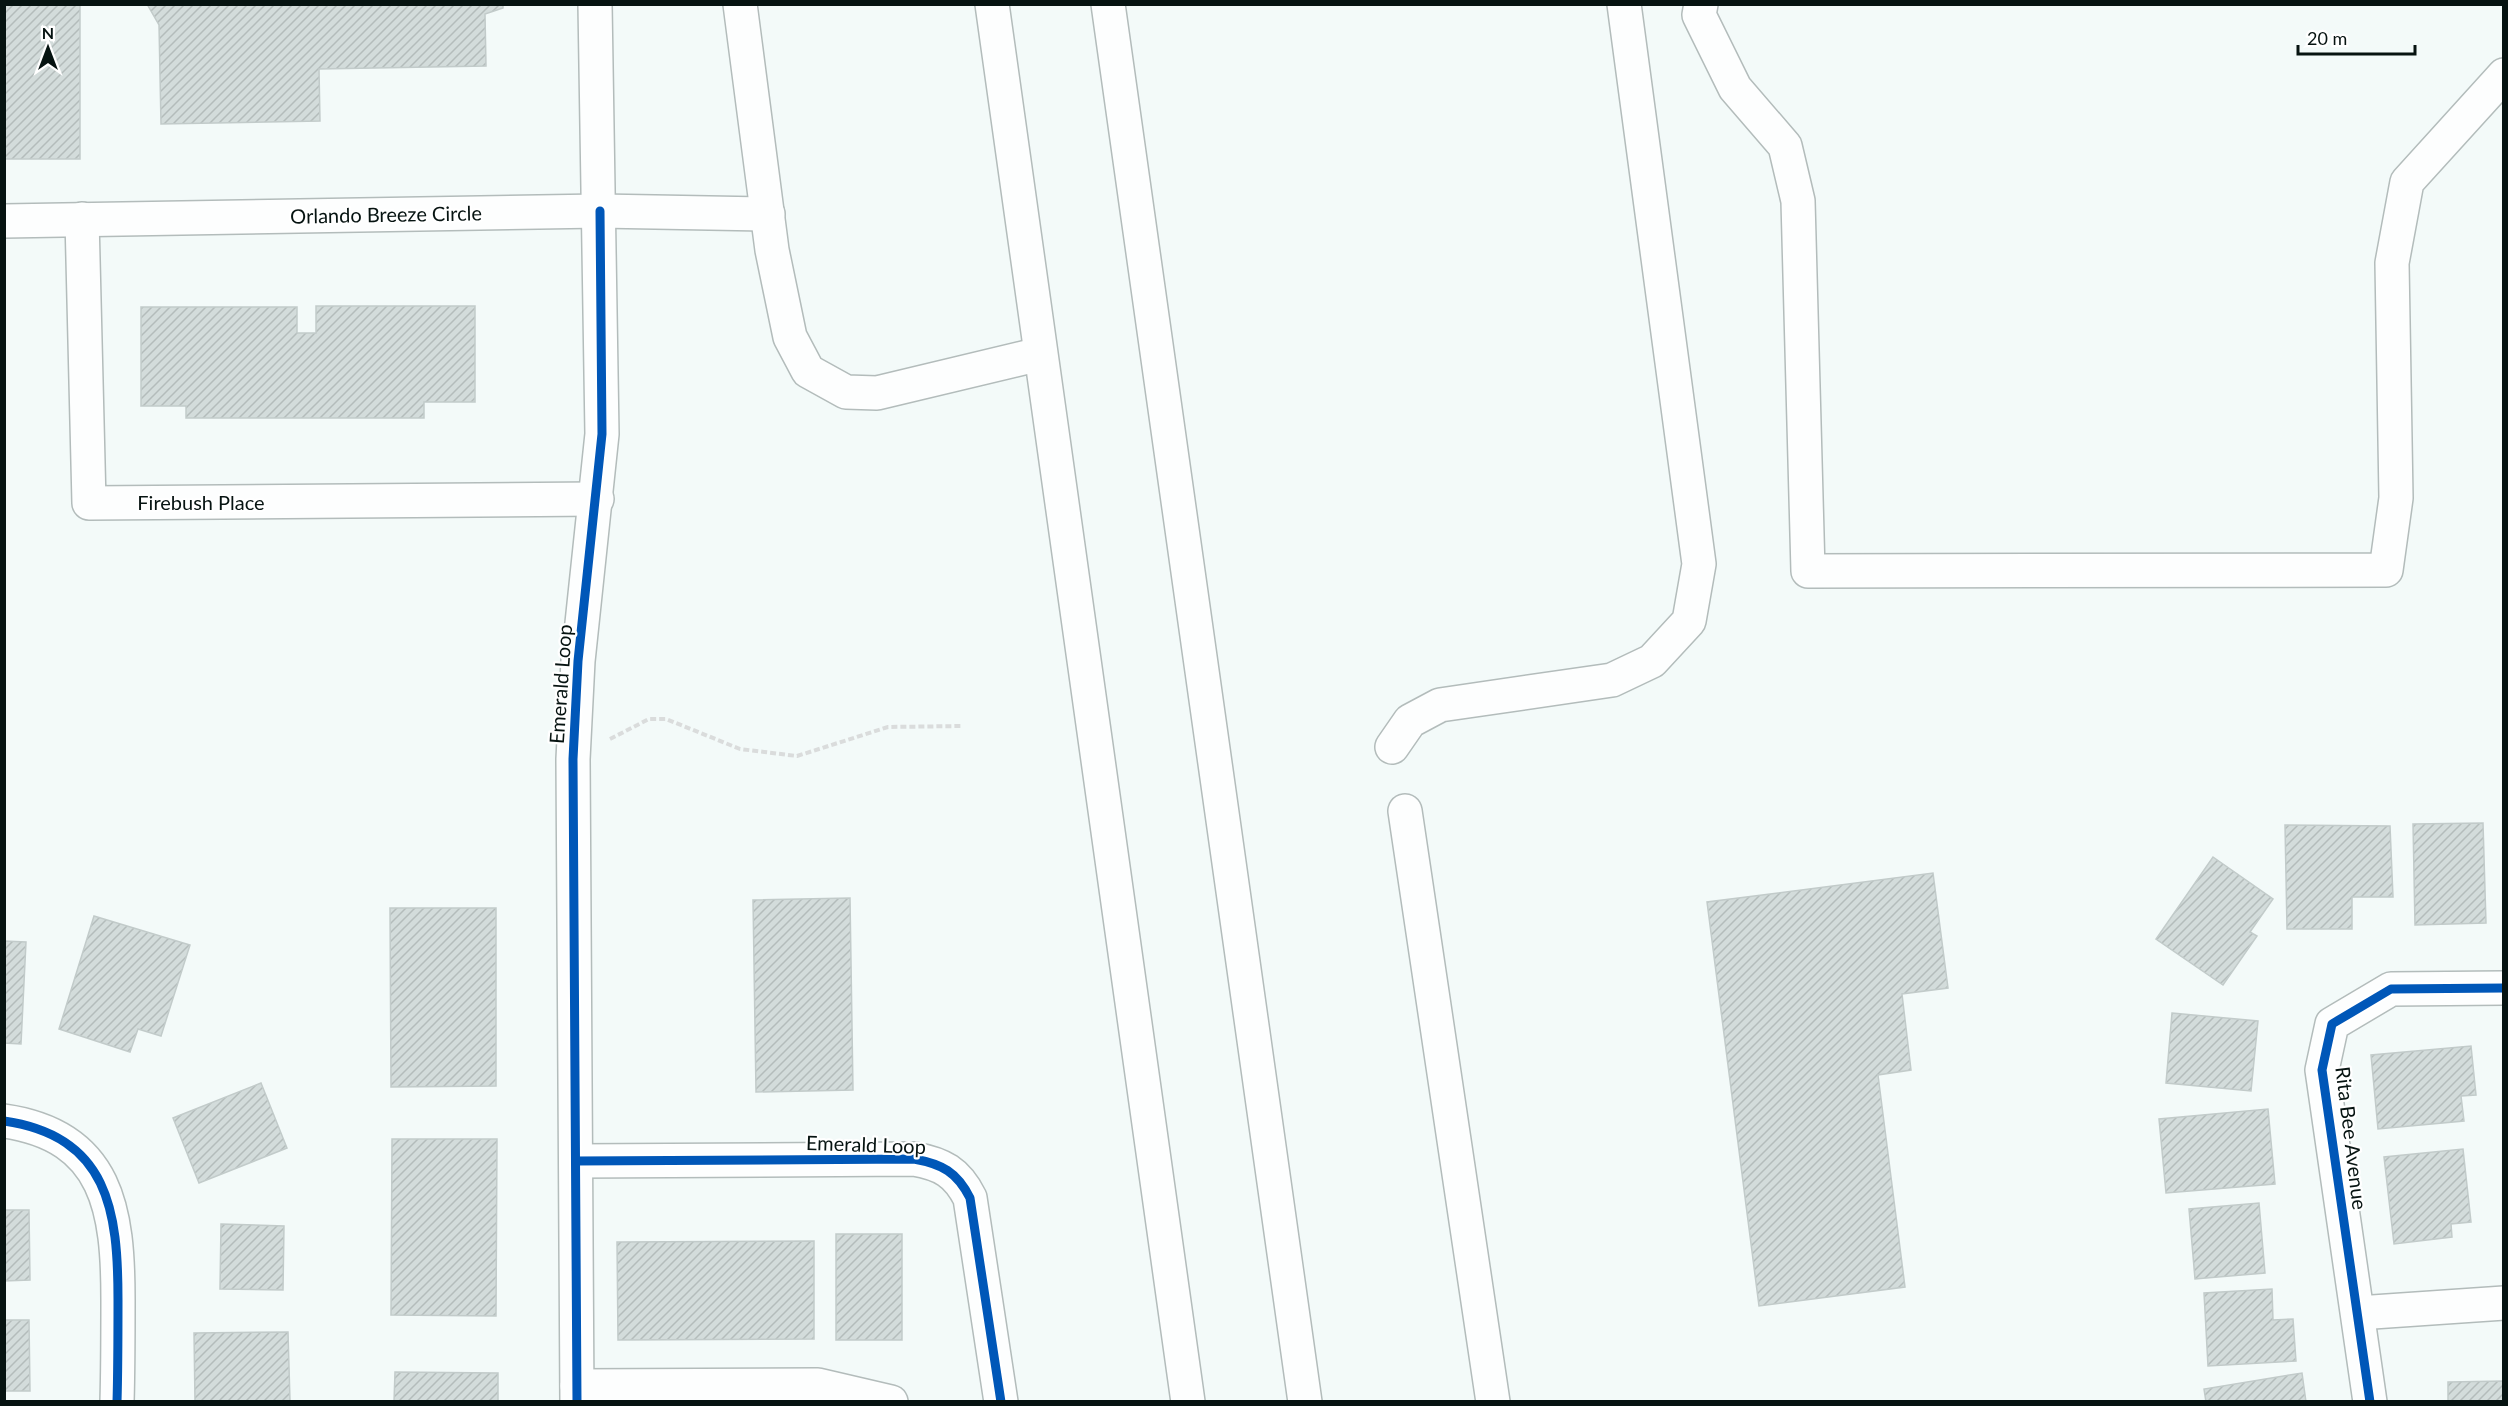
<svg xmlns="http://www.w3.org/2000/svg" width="2508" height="1406" font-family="Lato,sans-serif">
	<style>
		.building { fill: url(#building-hatch); stroke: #c2cbca; stroke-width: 1.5 }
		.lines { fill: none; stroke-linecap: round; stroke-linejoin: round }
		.minor-casing { stroke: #b3bcbb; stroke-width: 36 }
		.highway-casing { stroke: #b3bcbb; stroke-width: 36 }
		.path { stroke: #dadcdc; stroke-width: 4; stroke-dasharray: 6 3; stroke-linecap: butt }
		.minor { stroke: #fdfefe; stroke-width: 33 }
		.highway { stroke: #fdfefe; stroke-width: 33 }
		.cycleway-casing { stroke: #fff; stroke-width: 13 }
		.cycleway { stroke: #0057b8; stroke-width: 9 }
		.labels { text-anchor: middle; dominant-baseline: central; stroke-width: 4.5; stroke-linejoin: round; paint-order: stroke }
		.street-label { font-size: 20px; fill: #061311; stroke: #fff }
	</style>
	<defs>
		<pattern id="building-hatch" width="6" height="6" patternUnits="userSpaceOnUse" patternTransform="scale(1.5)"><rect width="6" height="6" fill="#d3dcdb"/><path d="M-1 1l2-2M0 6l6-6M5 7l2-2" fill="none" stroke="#b4bcbb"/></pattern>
	</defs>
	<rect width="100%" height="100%" fill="#f3faf9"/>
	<!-- building -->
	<g class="building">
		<rect x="4" y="4" width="76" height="155"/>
		<polygon points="147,4 503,4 503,8 485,14 486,66 319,69 320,121 161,124 159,25"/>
		<polygon points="316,306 475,306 475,402 424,402 424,418 186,418 186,406 141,406 141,307 297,307 297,333 316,333"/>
		<polygon points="2483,823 2486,923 2415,925 2413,824"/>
		<polygon points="2285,825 2390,826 2393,897 2352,897 2352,929 2287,929"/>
		<polygon points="2213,857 2273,899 2250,932 2257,936 2223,985 2156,939"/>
		<polygon points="1933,873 1948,988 1902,994 1911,1070 1878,1075 1905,1287 1759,1306 1707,902"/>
		<polygon points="850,898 853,1090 756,1092 753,900"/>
		<polygon points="390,908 496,908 496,1086 391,1087"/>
		<polygon points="94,916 190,945 161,1036 138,1029 130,1052 59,1029"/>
		<polygon points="4,941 26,942 21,1044 4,1043"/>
		<polygon points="2172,1013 2258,1021 2251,1091 2166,1083"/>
		<polygon points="2471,1046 2476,1095 2461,1096 2464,1121 2378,1129 2371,1055"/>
		<polygon points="261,1083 287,1148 199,1183 173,1118"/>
		<polygon points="2268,1109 2275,1184 2166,1193 2159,1119"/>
		<polygon points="392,1139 497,1139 496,1316 391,1315"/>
		<polygon points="2463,1149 2471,1222 2451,1224 2452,1237 2394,1244 2384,1157"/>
		<polygon points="2259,1203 2265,1273 2195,1279 2189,1209"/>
		<polygon points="4,1210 29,1210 30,1280 4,1281"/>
		<polygon points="221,1224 284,1226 283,1290 220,1289"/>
		<rect x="836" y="1234" width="66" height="106"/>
		<polygon points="814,1241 814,1339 618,1340 617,1242"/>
		<polygon points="2272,1289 2273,1320 2293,1319 2296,1361 2208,1366 2204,1293"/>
		<polygon points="4,1320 29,1320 30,1391 4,1391"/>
		<polygon points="288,1332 290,1401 195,1402 194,1333"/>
		<polygon points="395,1372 498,1373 498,1402 394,1402"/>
		<polygon points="2302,1373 2306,1402 2206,1402 2204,1389"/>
		<polygon points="2504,1381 2504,1402 2448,1402 2448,1382"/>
	</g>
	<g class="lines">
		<defs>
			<g id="minor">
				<polyline points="740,4 772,250 790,337 808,371 846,392 877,393 1040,354"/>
				<polyline points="1701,4 1699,15 1735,88 1785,146 1798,201 1808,571 2386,570 2396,498 2392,263 2407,182 2504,75"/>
				<polyline points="82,219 89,503 597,499"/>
				<polyline points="4,221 600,211 768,214"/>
				<polyline points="1392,747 1410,721 1440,705 1612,680 1652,661 1689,621 1699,564 1624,4"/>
				<polyline points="1405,811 1493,1402"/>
				<path d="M 4,1121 C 109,1136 118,1212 118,1300 C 118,1334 118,1368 117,1402"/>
				<path d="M 576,1161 L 914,1159 C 942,1164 957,1172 970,1198 L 1001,1402"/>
				<polyline points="2358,1313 2504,1303"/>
				<polyline points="577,1386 818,1385 891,1402"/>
				<polyline points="577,1402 573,759 578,661 602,434 595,4"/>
				<polyline points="2370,1402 2322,1070 2332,1024 2391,989 2504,988"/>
			</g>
			<g id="highway">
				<polyline points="992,4 1188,1402"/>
				<polyline points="1108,4 1305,1402"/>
			</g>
		</defs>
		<!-- minor casing -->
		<use href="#minor" class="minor-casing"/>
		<!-- highway casing -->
		<use href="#highway" class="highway-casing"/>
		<!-- path -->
		<polyline class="path" points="610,739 649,719 666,719 740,749 797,756 888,727 962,726"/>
		<!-- minor -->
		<use href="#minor" class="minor"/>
		<!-- highway -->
		<use href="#highway" class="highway"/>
		<defs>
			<g id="cycleway">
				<path d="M 4,1121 C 109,1136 118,1212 118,1300 C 118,1334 118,1368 117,1402"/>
				<path d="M 576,1161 L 914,1159 C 942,1164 957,1172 970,1198 L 1001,1402"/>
				<polyline points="577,1402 573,759 578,661 602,434 600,211"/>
				<polyline points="2370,1402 2322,1070 2332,1024 2391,989 2504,988"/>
			</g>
		</defs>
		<!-- cycleway casing -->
		<use href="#cycleway" class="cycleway-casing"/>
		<!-- cycleway -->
		<use href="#cycleway" class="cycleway"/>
	</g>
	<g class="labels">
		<!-- street labels -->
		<g class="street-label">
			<text transform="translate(386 214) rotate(-1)">Orlando Breeze Circle</text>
			<text x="201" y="502">Firebush Place</text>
			<text transform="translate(560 684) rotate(-86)">Emerald Loop</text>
			<text transform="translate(2352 1138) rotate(83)">Rita Bee Avenue</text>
			<text transform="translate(866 1144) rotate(2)">Emerald Loop</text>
		</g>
	</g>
	<!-- border -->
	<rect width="2508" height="1406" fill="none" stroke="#061311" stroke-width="12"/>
	<!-- north arrow -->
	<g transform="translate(48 48)" stroke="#ffffff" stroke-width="4.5" paint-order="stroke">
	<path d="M0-4.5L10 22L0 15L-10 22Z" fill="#061311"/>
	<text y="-9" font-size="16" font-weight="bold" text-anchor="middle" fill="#061311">N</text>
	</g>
	<!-- scale -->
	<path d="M2298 45v9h117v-9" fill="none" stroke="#061311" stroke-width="3"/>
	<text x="2307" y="45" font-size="18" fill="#061311" stroke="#ffffff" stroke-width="4.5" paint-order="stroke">20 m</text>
</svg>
